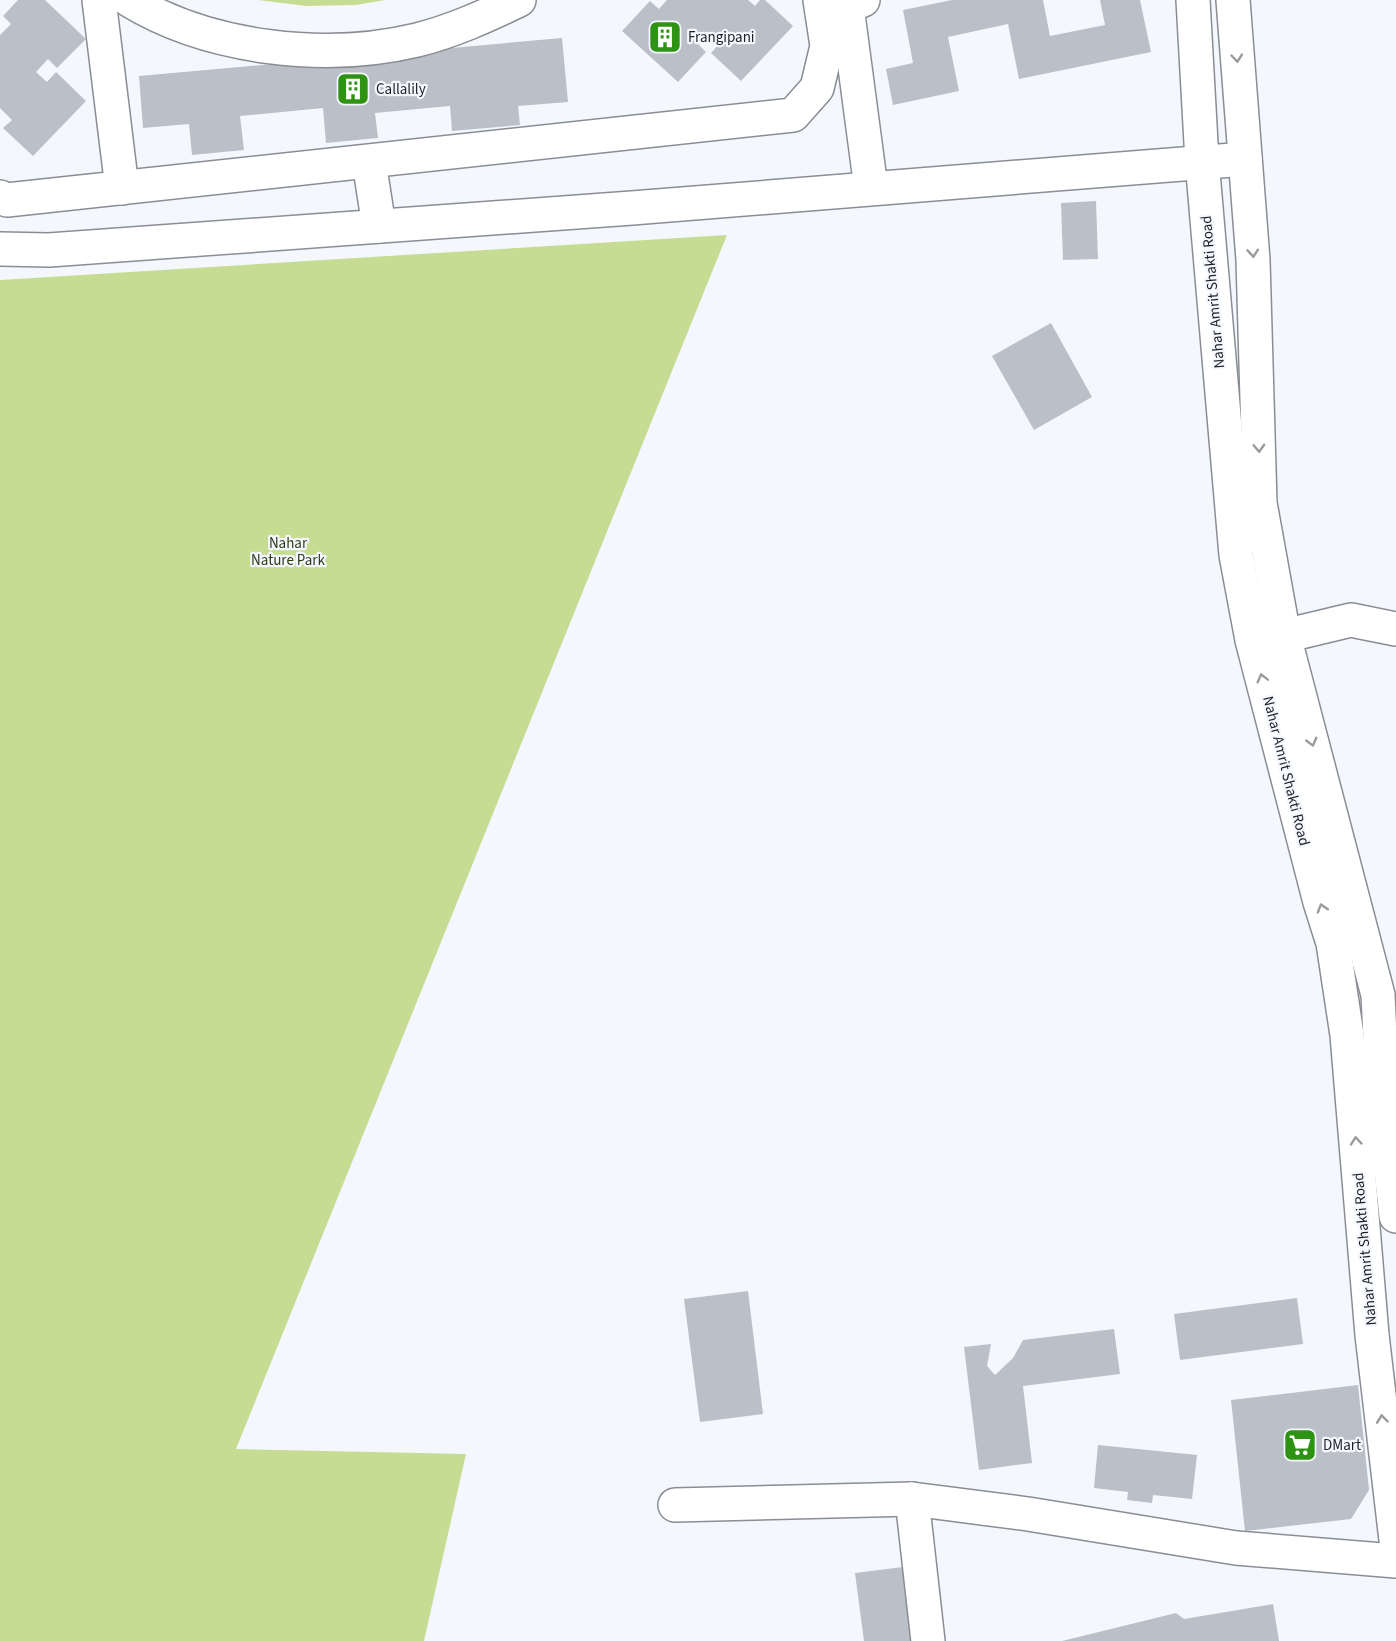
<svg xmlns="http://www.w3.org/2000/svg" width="1396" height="1641" font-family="'Source Sans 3',sans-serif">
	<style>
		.green { fill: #c7dc93 }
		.building { fill: #bbbfc7 }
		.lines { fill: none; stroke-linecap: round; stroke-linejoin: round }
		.minor-casing { stroke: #898d94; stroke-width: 36 }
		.minor { stroke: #fff; stroke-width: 33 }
		.oneway { stroke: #9a9a9c }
		.labels { text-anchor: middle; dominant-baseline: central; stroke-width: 4.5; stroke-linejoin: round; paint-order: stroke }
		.poi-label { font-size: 15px; fill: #1e1f22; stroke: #f4f8fe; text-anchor: start }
		.street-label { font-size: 15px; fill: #1e1f22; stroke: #f4f8fe }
		.park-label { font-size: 15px; fill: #323b18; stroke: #f4f8fe }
	</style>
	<rect width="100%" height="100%" fill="#f4f8fe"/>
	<!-- green -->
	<g class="green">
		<polygon points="258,0 385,0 356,5 306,6"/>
		<polygon points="727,235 236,1449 466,1454 424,1641 0,1641 0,280"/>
	</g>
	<!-- building -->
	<g class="building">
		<polygon points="18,0 45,0 86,39 57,68 48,59 36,72 47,82 56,72 86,101 33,156 3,128 12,120 0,108 0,35 11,24 3,16"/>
		<polygon points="667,0 748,0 755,6 760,0 765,0 793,26 741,81 711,53 719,44 707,32 696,42 706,52 678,82 622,31 650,1 659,9"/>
		<polygon points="952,0 1043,0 1050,36 1105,25 1100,0 1140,0 1151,52 1019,79 1008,24 948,37 959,91 893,105 886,69 913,63 903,10"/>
		<polygon points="562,38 568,102 518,106 520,125 452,131 450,106 375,113 378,138 326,143 323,108 240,116 244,150 192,155 189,124 143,128 139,76"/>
		<polygon points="1096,201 1098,259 1063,260 1061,203"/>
		<polygon points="1051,323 1092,397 1034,430 992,356"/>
		<polygon points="748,1291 763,1414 700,1422 684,1299"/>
		<polygon points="1297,1298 1303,1344 1180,1360 1174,1314"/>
		<polygon points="1114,1329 1120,1374 1023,1386 1032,1463 979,1470 964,1347 991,1344 987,1366 995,1375 1013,1358 1023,1340"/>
		<polygon points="1358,1385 1369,1490 1351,1519 1245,1531 1231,1400"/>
		<polygon points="1098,1445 1197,1455 1192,1499 1153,1495 1152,1503 1127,1500 1128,1492 1094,1488"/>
		<polygon points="903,1567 913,1641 864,1641 855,1573"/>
		<polygon points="1273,1604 1279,1641 1062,1641 1176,1613 1184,1619"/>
	</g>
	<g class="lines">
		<defs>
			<g id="minor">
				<polyline points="99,0 122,188"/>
				<path d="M 129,0 C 209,49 326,62 417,40 C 453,31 486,16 519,0"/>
				<polyline points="863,0 847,7 871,188"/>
				<polyline points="1193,0 1202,161 1236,555 1252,640 1320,902 1333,943 1347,1035 1372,1335 1396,1540"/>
				<polyline points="1233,0 1253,260 1260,503 1284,636 1378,995 1383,1099 1396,1216"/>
				<polyline points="369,162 379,226"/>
				<polyline points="0,197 7,200 793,115 817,88 827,46 820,0"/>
				<polyline points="0,249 49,250 632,208 1245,159"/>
				<polyline points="1284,636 1351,620 1396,629"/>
				<polyline points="912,1499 928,1641"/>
				<polyline points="675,1505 912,1499 1028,1514 1236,1548 1396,1561"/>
			</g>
		</defs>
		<!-- minor casing -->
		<use href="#minor" class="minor-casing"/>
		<!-- minor -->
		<use href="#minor" class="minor"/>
	</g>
	<!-- one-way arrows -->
	<defs><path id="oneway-chevron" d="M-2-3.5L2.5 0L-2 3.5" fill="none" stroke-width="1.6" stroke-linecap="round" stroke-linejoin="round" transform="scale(1.5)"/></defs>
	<g class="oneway">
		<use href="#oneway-chevron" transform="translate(1237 58) rotate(85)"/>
		<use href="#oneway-chevron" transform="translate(1253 253) rotate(86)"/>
		<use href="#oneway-chevron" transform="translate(1259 448) rotate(88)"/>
		<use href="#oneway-chevron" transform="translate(1262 678) rotate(-104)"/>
		<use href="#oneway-chevron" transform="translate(1312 742) rotate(75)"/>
		<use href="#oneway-chevron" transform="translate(1322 908) rotate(-107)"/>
		<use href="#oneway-chevron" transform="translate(1356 1141) rotate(-95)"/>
		<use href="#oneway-chevron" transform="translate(1382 1419) rotate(-97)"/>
	</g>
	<!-- icons -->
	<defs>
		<symbol id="building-square" viewBox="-11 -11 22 22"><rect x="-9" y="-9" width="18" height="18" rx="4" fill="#2e9213" stroke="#f4f8fe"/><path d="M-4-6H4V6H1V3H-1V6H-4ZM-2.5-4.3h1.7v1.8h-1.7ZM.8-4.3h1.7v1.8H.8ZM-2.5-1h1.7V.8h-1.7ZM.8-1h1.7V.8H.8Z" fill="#fff"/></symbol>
		<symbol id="supermarket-square" viewBox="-11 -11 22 22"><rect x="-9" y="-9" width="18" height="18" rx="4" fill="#2e9213" stroke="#f4f8fe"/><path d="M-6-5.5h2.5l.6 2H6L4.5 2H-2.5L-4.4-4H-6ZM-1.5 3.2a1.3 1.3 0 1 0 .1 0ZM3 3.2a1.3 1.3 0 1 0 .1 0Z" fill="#fff"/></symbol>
	</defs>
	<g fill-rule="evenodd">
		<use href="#building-square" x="646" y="18" width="38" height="38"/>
		<use href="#building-square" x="334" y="70" width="38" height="38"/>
		<use href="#supermarket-square" x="1281" y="1426" width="38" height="38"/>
	</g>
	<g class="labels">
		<!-- poi labels -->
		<g class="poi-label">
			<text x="688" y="37">Frangipani</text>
			<text x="376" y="89">Callalily</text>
			<text x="1323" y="1445">DMart</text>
		</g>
		<!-- street labels -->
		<g class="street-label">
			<text transform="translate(1213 292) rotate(-95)">Nahar Amrit Shakti Road</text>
			<text transform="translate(1286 771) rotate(76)">Nahar Amrit Shakti Road</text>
			<text transform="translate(1365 1249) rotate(-95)">Nahar Amrit Shakti Road</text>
		</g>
		<!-- park labels -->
		<g class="park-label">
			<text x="288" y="543">Nahar<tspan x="288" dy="17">Nature Park</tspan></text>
		</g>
	</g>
</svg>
